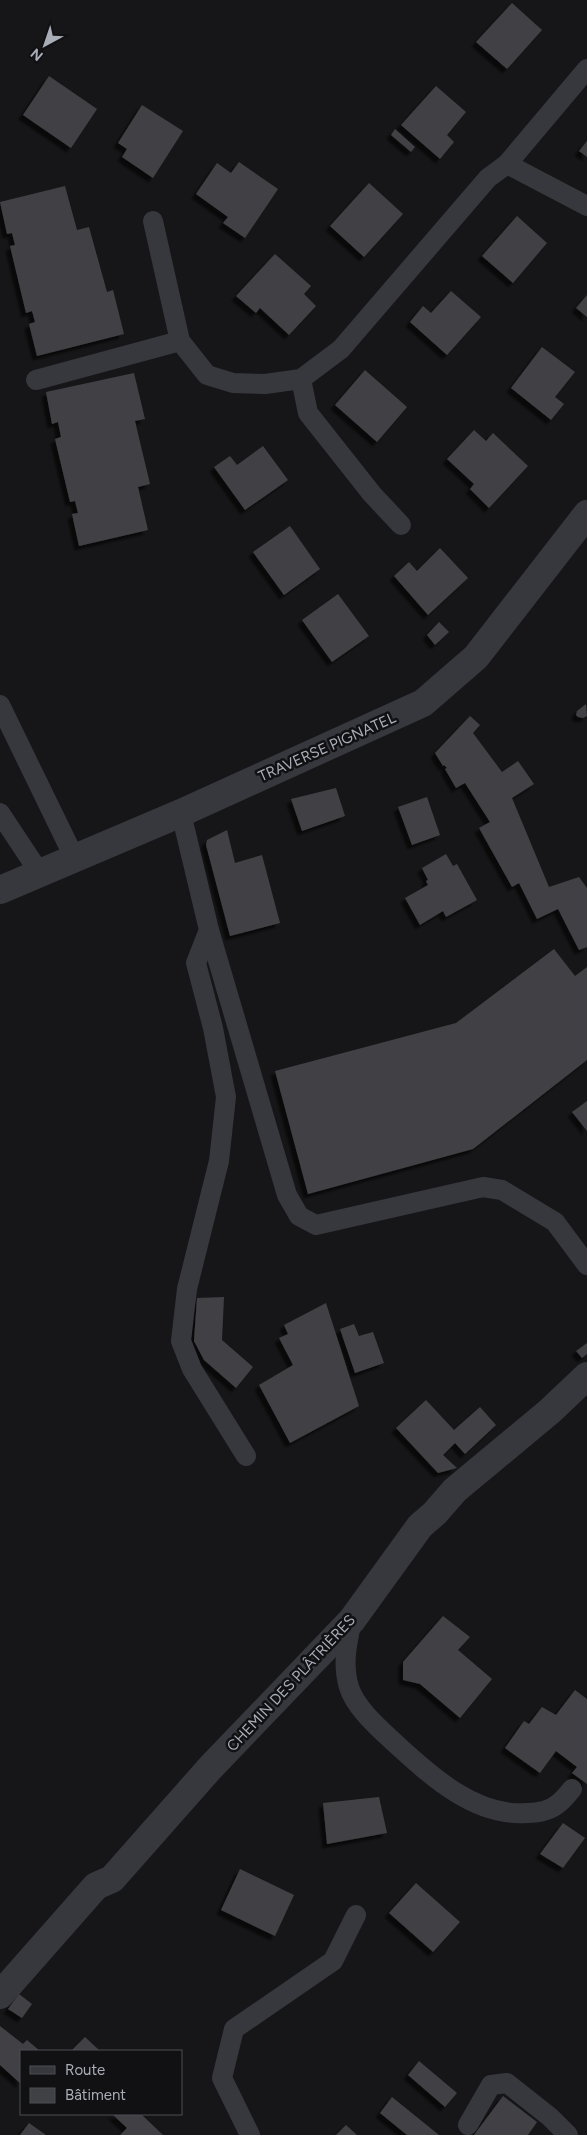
<svg xmlns="http://www.w3.org/2000/svg" width="587" height="2135" font-family="Figtree,sans-serif">
	<style>
		.building { fill: #404145; filter: url(#shadow) }
		.lines { fill: none; stroke-linecap: round; stroke-linejoin: round }
		.service { stroke: #37383d; stroke-width: 20 }
		.minor { stroke: #37383d; stroke-width: 28 }
		.labels { text-anchor: middle; dominant-baseline: central; stroke-width: 5; stroke-linejoin: round; paint-order: stroke }
		.street-label { font-size: 15px; fill: #a8adb8; stroke: #111113 }
	</style>
	<defs>
		<filter id="shadow"><feDropShadow dx="-4.5" dy="4.5" stdDeviation="1" flood-color="#0009"/></filter>
	</defs>
	<rect width="100%" height="100%" fill="#161618"/>
	<!-- building -->
	<g class="building">
		<polygon points="512,3 542,30 507,69 476,42"/>
		<polygon points="49,76 97,109 71,148 23,115"/>
		<polygon points="436,86 466,112 447,135 454,142 440,159 401,125"/>
		<polygon points="142,105 183,131 153,178 122,157 127,149 118,143"/>
		<polygon points="395,129 415,147 411,152 391,135"/>
		<polygon points="587,141 587,157 579,151"/>
		<polygon points="239,162 278,189 245,238 223,223 228,217 196,194 217,163 231,173"/>
		<polygon points="369,183 403,214 364,257 330,226"/>
		<polygon points="65,186 77,230 89,227 107,292 113,290 124,334 37,356 29,324 35,322 32,311 26,313 10,246 15,245 12,233 7,234 0,202"/>
		<polygon points="517,216 547,243 513,283 482,256"/>
		<polygon points="275,254 311,286 304,294 316,306 289,335 260,308 256,313 236,296"/>
		<polygon points="451,291 481,317 447,355 410,322 423,306 431,313"/>
		<polygon points="587,295 587,317 576,308"/>
		<polygon points="542,347 575,372 555,397 564,404 551,420 511,388"/>
		<polygon points="365,370 407,407 377,442 335,405"/>
		<polygon points="134,373 145,419 135,421 150,484 138,487 148,530 79,546 72,514 78,513 75,501 70,502 55,439 61,437 58,422 52,424 46,392"/>
		<polygon points="474,430 486,441 493,433 528,466 489,508 470,489 474,484 447,459"/>
		<polygon points="263,446 288,480 245,510 214,467 230,456 237,465"/>
		<polygon points="290,526 320,569 284,595 253,552"/>
		<polygon points="440,548 468,578 428,615 394,576 409,562 417,571"/>
		<polygon points="338,594 369,636 332,662 302,620"/>
		<polygon points="439,622 449,632 435,645 427,635"/>
		<polygon points="586,704 587,716 583,718 578,717 576,715 577,711"/>
		<polygon points="470,716 480,725 473,733 502,772 518,761 534,784 512,798 549,887 579,877 587,888 587,947 579,950 558,909 537,919 519,883 512,887 479,828 490,822 465,783 456,788 445,769 447,768 444,765 443,766 435,753"/>
		<polygon points="336,788 345,816 302,831 291,799"/>
		<polygon points="427,797 440,835 412,845 398,807"/>
		<polygon points="227,830 235,863 262,855 280,923 230,936 206,845 207,840"/>
		<polygon points="446,854 453,866 457,864 477,900 446,917 443,911 420,925 405,898 428,885 426,881 428,880 422,868"/>
		<polygon points="554,949 575,976 587,967 587,1060 473,1149 308,1194 275,1071 456,1023"/>
		<polygon points="587,1101 587,1131 572,1112"/>
		<polygon points="224,1297 222,1340 253,1367 236,1388 204,1360 194,1341 197,1298"/>
		<polygon points="326,1303 359,1406 290,1443 259,1385 293,1365 279,1338 288,1334 284,1325"/>
		<polygon points="354,1324 359,1336 373,1332 384,1363 355,1373 340,1329"/>
		<polygon points="587,1343 587,1354 582,1358 576,1351"/>
		<polygon points="426,1400 454,1430 480,1407 496,1425 465,1454 455,1443 443,1455 457,1468 438,1473 396,1428"/>
		<polygon points="443,1616 470,1637 458,1650 492,1679 460,1718 420,1684 403,1680 403,1662"/>
		<polygon points="575,1690 587,1699 587,1784 572,1773 577,1767 556,1751 540,1773 505,1748 524,1721 529,1724 542,1707 556,1715"/>
		<polygon points="379,1797 387,1833 327,1844 323,1803"/>
		<polygon points="563,1823 585,1838 563,1868 540,1854"/>
		<polygon points="240,1869 294,1895 275,1936 221,1910"/>
		<polygon points="416,1883 460,1922 433,1952 389,1913"/>
		<polygon points="19,1994 32,2004 22,2018 8,2009"/>
		<polygon points="0,2026 23,2044 27,2040 40,2051 21,2051 21,2084 0,2065"/>
		<polygon points="85,2037 100,2051 71,2051"/>
		<polygon points="419,2061 457,2093 445,2107 408,2075"/>
		<polygon points="503,2096 537,2122 528,2135 474,2135"/>
		<polygon points="392,2097 439,2135 407,2135 380,2113"/>
		<polygon points="112,2114 141,2114 163,2135 120,2135 127,2128"/>
		<polygon points="29,2123 46,2135 20,2135"/>
		<polygon points="346,2125 357,2135 336,2135"/>
	</g>
	<g class="lines">
		<!-- service -->
		<g class="service">
			<polyline points="507,164 587,69"/>
			<polyline points="153,221 180,341 207,375 233,383 265,384 301,379 341,349 488,178 507,164 587,206"/>
			<polyline points="301,379 308,413 372,494 401,525"/>
			<polyline points="36,380 180,341"/>
			<polyline points="0,705 74,857"/>
			<polyline points="0,813 39,872"/>
			<polyline points="181,813 209,930 287,1195 299,1216 316,1225 483,1187 502,1190 555,1222 587,1265"/>
			<polyline points="209,930 196,963 213,1028 226,1097 219,1161 187,1289 181,1341 192,1369 246,1456"/>
			<path d="M 352,1620 C 347,1643 342,1664 349,1687 C 355,1708 381,1730 397,1745 C 432,1777 476,1817 527,1813 C 538,1813 551,1810 559,1803 C 564,1799 568,1794 572,1789"/>
			<polyline points="468,2125 491,2085 507,2083 550,2117 568,2135"/>
			<polyline points="250,2135 222,2078 234,2029 333,1961 356,1915"/>
		</g>
		<!-- minor -->
		<g class="minor">
			<polyline points="0,890 181,813 423,703 476,657 587,514"/>
			<polyline points="0,1995 96,1886 112,1879 210,1768 352,1620 420,1526 435,1513 455,1490 550,1411 587,1376"/>
		</g>
	</g>
	<g class="labels">
		<!-- street labels -->
		<g class="street-label">
			<text transform="translate(327 747) rotate(-24)">TRAVERSE PIGNATEL</text>
			<text transform="translate(291 1683) rotate(-47)">CHEMIN DES PLÂTRIÈRES</text>
		</g>
	</g>
	<!-- legend -->
	<rect x="20" y="2050" width="162" height="65" fill="#111113" stroke="#4d4f55"/>
	<rect x="30" y="2066" width="25" height="8" fill="#37383d" stroke="#4d4f55"/>
	<text x="65" y="2075" font-size="15" fill="#a8adb8">Route</text>
	<rect x="30" y="2088" width="25" height="15" fill="#404145" stroke="#4d4f55"/>
	<text x="65" y="2100" font-size="15" fill="#a8adb8">Bâtiment</text>
	<!-- north arrow -->
	<g transform="translate(45 45) rotate(220)" stroke="#111113" stroke-width="4" paint-order="stroke">
	<path d="M0-4L9 19L0 12L-9 19Z" fill="#a8adb8"/>
	<text y="-8" font-size="14" font-weight="bold" text-anchor="middle" fill="#a8adb8">N</text>
	</g>
</svg>
